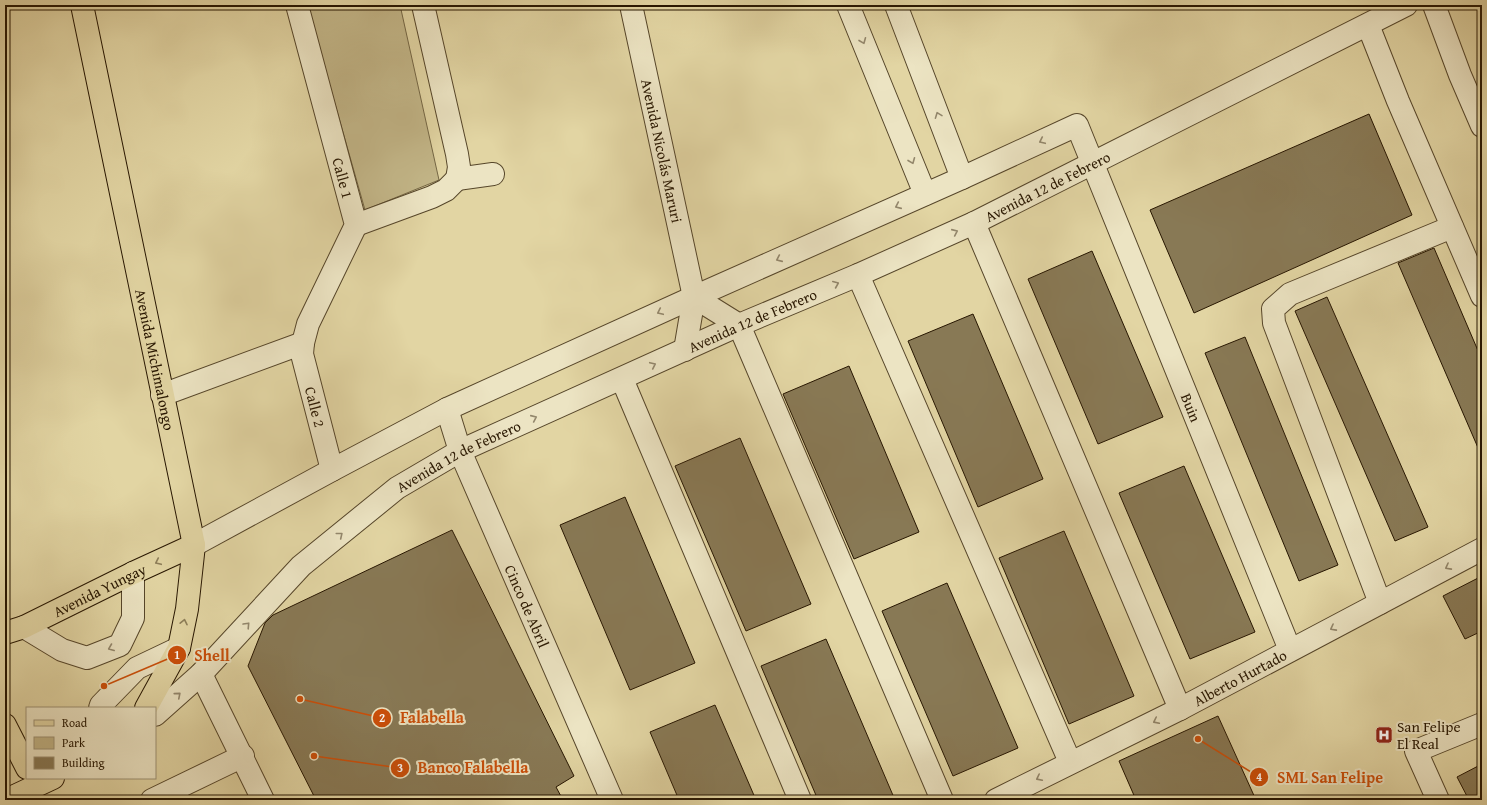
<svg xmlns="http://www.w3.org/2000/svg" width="1487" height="805" font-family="'Gentium Book Plus',serif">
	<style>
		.green { fill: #c2b587; stroke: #746644 }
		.building { fill: #887955; stroke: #271601 }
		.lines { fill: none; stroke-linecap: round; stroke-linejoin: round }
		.minor-casing { stroke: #56462a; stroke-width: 24 }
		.major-casing { stroke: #271601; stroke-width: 24 }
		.minor { stroke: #ece4c3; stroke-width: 22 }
		.major { stroke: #e2d5a3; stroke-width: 22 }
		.oneway { stroke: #93876c }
		.oneway2 { stroke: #8e7f5a }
		.labels { text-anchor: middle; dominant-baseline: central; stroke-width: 4; stroke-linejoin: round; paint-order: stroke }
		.street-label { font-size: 15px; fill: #271601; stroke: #ece4c3 }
		.poi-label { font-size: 15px; fill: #271601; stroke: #ece4c3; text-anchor: start }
		.leader { fill: none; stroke: #cb4f0a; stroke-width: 1.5 }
		.callout-dot { fill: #cb4f0a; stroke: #ece4c3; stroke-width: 1.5 }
		.mark-label { font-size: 12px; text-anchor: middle; font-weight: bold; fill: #fff }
		.callout-label { font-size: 16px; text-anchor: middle; font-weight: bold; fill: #cb4f0a; stroke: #ece4c3; stroke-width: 4; stroke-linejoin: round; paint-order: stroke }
	</style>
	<rect width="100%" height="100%" fill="#e2d5a3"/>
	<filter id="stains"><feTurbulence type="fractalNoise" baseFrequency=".005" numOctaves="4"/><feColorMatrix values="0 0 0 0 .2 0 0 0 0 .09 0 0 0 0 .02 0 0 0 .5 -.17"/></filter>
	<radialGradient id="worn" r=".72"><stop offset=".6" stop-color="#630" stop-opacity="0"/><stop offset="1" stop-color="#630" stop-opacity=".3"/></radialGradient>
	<!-- green -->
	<polygon class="green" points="307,5 400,5 439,180 365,210"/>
	<!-- building -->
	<g class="building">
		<polygon points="1369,114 1412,215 1194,313 1150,210"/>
		<polygon points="1434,248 1482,360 1482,457 1398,263"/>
		<polygon points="1092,251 1163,417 1098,444 1028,279"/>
		<polygon points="1327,297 1428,527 1395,541 1295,311"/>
		<polygon points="973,314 1043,479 978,507 908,341"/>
		<polygon points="1245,337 1338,565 1299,581 1205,353"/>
		<polygon points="849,366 919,532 854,559 783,394"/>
		<polygon points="740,438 811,604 746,631 675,466"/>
		<polygon points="1184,466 1255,632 1190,659 1119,493"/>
		<polygon points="625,497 695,663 630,690 560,525"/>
		<polygon points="452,530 574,776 556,787 563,800 316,800 248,666 265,623 273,615"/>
		<polygon points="1064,531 1134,696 1069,724 999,558"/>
		<polygon points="1482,576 1482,631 1465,639 1443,596"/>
		<polygon points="947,583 1018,748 953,776 882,611"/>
		<polygon points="826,639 895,800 818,800 761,666"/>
		<polygon points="715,705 756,800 679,800 650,732"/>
		<polygon points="1218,716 1256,800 1136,800 1119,761"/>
		<polygon points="1482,764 1482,800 1469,800 1457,777"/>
	</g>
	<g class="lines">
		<defs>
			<g id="minor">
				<path id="s1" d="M 297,5 L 356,225 L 308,324 L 303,343 L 302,354 L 332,470"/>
				<polyline points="423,5 457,154 459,167 457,179 493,174"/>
				<path id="s2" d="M 631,5 L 694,297 L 685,350"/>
				<polyline points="848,5 925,194"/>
				<polyline points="896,5 962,178"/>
				<polyline points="1434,5 1460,75 1482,126"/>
				<polyline points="1368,25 1398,101 1482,296"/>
				<polyline points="974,223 1180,709"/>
				<polyline points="356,225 432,197 446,190 457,179"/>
				<polyline points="858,275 1070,762"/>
				<polyline points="694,297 739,325 942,800"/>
				<polyline points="622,379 800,800"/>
				<polyline points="162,395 303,343"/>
				<path id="s3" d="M 447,409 L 460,451 L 612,800"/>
				<path id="s4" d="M 194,545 L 332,470 L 447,409 L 694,297 L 962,178 L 1077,125 L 1290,650"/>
				<polyline points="1380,603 1274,323 1273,309 1290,294 1452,227"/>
				<polyline points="24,627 62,650 87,658 120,645 133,618 133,573"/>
				<polyline points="201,674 263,800"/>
				<polyline points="100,708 101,705 137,668 179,648"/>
				<path id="s5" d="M 155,715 L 201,674 L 301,566 L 397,488 L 460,451 L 739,325 L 858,275 L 974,223 L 1406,5"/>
				<polyline points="152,800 243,756"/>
				<path id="s6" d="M 996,800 L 1180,709 L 1482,549"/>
				<polyline points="1438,800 1416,751 1482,724"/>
			</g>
			<g id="major">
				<path id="s7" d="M 82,5 L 194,545 L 187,609 L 179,648 L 146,708"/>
				<path id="s8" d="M 5,633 L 24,627 L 133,573 L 194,545"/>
				<polyline points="5,725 27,768"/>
				<polyline points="6,800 53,778"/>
			</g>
		</defs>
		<!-- minor casing -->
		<use href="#minor" class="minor-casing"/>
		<!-- major casing -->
		<use href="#major" class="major-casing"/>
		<!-- minor -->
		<use href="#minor" class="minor"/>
		<!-- major -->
		<use href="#major" class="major"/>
	</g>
	<!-- one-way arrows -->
	<defs><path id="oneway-chevron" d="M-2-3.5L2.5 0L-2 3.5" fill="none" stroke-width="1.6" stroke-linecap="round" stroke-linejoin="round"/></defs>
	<g class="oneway">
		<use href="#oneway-chevron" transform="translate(863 41) rotate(68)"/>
		<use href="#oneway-chevron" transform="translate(938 115) rotate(-111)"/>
		<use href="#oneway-chevron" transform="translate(1042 141) rotate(155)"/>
		<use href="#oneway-chevron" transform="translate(912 161) rotate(68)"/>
		<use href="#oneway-chevron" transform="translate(898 206) rotate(156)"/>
		<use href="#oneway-chevron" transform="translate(955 232) rotate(-24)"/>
		<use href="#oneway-chevron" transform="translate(779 259) rotate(156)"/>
		<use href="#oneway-chevron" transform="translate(836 284) rotate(-23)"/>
		<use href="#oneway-chevron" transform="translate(660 312) rotate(155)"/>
		<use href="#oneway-chevron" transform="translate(653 365) rotate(-25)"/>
		<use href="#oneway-chevron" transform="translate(534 418) rotate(-24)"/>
		<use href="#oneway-chevron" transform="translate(340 535) rotate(-39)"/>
		<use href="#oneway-chevron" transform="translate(1448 567) rotate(152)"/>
		<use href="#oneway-chevron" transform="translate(247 625) rotate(-47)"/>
		<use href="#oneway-chevron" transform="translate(1333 628) rotate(152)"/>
		<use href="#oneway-chevron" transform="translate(111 648) rotate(158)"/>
		<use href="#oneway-chevron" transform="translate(178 695) rotate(-41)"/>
		<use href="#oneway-chevron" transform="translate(1156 721) rotate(154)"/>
		<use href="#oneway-chevron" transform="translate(1039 778) rotate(153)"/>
	</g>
	<g class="oneway2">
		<use href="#oneway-chevron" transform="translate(158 562) rotate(155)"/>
		<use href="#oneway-chevron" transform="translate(184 622) rotate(-78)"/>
	</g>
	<!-- icons -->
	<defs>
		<symbol id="hospital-square" viewBox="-11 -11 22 22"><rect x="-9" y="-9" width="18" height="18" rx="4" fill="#8f2418" stroke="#ece4c3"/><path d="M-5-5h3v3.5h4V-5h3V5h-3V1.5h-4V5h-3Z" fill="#fff"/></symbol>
	</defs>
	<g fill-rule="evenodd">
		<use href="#hospital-square" x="1374" y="725" width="20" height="20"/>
	</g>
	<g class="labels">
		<!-- street labels -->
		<g class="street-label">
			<text stroke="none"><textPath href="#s2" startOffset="149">Avenida Nicolás Maruri</textPath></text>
			<text stroke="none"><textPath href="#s1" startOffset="179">Calle 1</textPath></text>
			<text stroke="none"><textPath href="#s5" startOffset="1050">Avenida 12 de Febrero</textPath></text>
			<text stroke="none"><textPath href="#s5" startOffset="726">Avenida 12 de Febrero</textPath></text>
			<text stroke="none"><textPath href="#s7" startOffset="362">Avenida Michimalongo</textPath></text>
			<text stroke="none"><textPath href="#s1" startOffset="423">Calle 2</textPath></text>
			<text stroke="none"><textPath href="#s4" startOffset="1283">Buin</textPath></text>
			<text stroke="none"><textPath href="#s5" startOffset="402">Avenida 12 de Febrero</textPath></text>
			<text stroke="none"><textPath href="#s8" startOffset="104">Avenida Yungay</textPath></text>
			<text stroke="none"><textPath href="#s3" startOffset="213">Cinco de Abril</textPath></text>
			<text stroke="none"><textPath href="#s6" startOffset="273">Alberto Hurtado</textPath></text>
		</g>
		<!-- poi labels -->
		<g class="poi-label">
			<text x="1397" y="726">San Felipe<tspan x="1397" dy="17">El Real</tspan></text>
		</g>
	</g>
	<!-- callouts -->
	<path class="leader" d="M104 686L177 655M300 699L382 718M314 756L400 768M1198 739L1259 777"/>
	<g class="callout-dot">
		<circle cx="104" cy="686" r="4"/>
		<circle cx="300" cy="699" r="4"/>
		<circle cx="314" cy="756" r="4"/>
		<circle cx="1198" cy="739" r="4"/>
		<circle cx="177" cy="655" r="10"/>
		<circle cx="382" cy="718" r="10"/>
		<circle cx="400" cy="768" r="10"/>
		<circle cx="1259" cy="777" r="10"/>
	</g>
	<g class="mark-label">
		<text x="177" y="659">1</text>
		<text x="382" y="722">2</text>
		<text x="400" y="772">3</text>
		<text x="1259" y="781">4</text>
	</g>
	<g class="callout-label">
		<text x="212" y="661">Shell</text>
		<text x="432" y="723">Falabella</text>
		<text x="473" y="773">Banco Falabella</text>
		<text x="1330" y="783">SML San Felipe</text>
	</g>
	<!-- margin -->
	<rect width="1487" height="805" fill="none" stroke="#e2d5a3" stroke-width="20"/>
	<rect x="6" y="6" width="1475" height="793" fill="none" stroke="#271601" stroke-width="2"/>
	<rect x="10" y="10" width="1467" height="785" fill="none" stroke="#271601"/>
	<!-- legend -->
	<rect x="26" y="707" width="130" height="72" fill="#ece4c3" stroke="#9d9275"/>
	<rect x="34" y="720" width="20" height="6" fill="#e2d5a3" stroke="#9d9275"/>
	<text x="62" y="727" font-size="12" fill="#271601">Road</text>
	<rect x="34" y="737" width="20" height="12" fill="#c2b587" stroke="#9d9275"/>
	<text x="62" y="747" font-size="12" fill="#271601">Park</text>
	<rect x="34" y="757" width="20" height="12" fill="#887955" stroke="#9d9275"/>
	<text x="62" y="767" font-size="12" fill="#271601">Building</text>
	<rect width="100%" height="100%" filter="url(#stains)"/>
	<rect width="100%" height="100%" fill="url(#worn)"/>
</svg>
